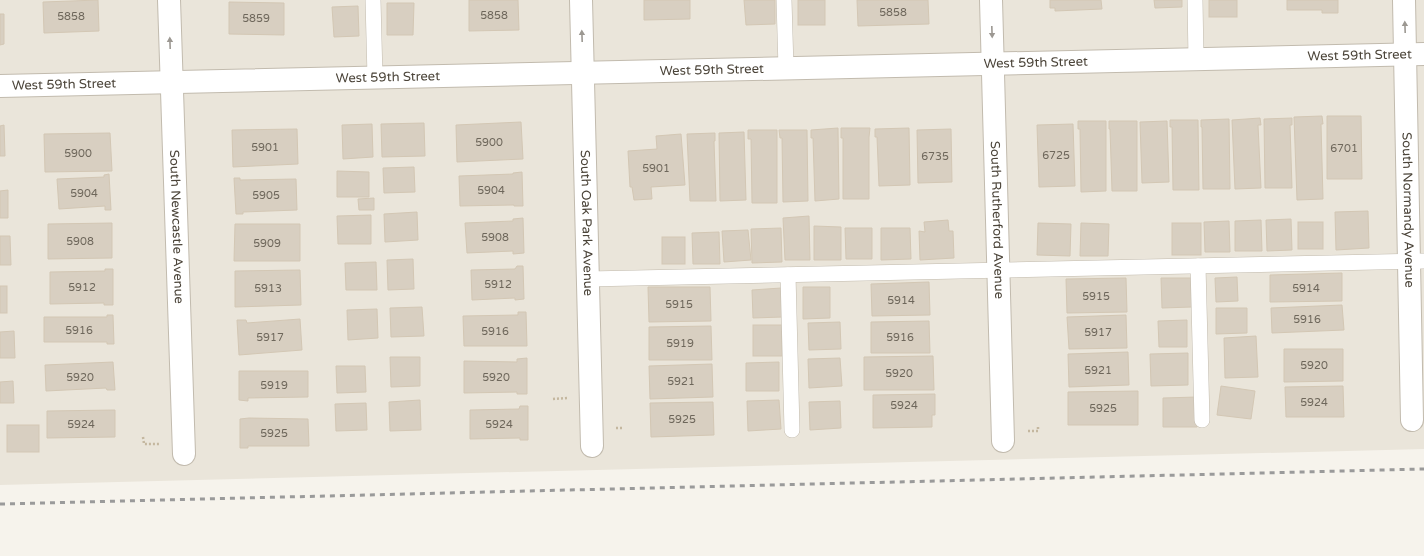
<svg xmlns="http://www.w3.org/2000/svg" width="1424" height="556" font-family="'Varela Round',sans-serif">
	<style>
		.residential { fill: #eae5da }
		.building { fill: #d8cfc1; stroke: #d3c7b4 }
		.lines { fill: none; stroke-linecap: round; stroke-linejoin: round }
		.service-casing { stroke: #c2bbae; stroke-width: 16 }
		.minor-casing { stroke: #c2bbae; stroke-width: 24 }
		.path { stroke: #c4b79f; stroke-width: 2.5; stroke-dasharray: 2 2; stroke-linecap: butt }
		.service { stroke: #fff; stroke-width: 15 }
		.minor { stroke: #fff; stroke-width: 22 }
		.rail { stroke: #9a9a9a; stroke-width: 3; stroke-dasharray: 5 5; stroke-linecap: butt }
		.oneway { fill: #9c9892 }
		.labels { text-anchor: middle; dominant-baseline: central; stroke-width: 3.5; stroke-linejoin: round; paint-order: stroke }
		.number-label { font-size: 11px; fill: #6e675b }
		.street-label { font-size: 13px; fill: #4b4439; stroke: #fff }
	</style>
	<rect width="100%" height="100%" fill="#f6f3ec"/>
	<!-- residential -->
	<polygon class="residential" points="0,0 1424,0 1424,449 0,485"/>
	<!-- building -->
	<g class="building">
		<polygon points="98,0 99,31 44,33 43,2"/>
		<polygon points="469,0 518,0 519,30 469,31"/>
		<polygon points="644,0 690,0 690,19 644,20"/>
		<polygon points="744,0 775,0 775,24 746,25"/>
		<rect x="798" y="0" width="27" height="25"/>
		<polygon points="857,0 928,0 929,24 858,26"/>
		<polygon points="1050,0 1101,0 1102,9 1055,11 1055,8 1050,8"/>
		<polygon points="1154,0 1182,0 1182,7 1155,8"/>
		<rect x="1209" y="0" width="28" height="17"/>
		<polygon points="1287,0 1338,0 1338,13 1322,13 1322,10 1287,10"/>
		<polygon points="229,2 284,3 284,35 229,34"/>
		<polygon points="387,3 414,3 413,35 387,35"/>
		<polygon points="358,6 359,36 334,37 332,7"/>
		<polygon points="0,14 4,14 4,44 0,45"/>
		<polygon points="1322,116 1323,124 1321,124 1323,199 1297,200 1294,117"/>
		<polygon points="1327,116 1361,116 1362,179 1327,179"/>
		<polygon points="1260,118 1261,125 1258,125 1261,188 1235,189 1232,120"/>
		<polygon points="1292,118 1292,125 1290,125 1292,188 1265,188 1264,119"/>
		<polygon points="1229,119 1230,189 1203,189 1202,127 1201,127 1201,120"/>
		<polygon points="1170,120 1198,120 1199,190 1173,190 1172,127 1170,127"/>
		<polygon points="1078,121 1106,121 1106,191 1081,192 1080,129 1078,129"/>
		<polygon points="1109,121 1137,121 1137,191 1112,191 1110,129 1109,129"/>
		<polygon points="1167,121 1169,182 1142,183 1140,122"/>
		<polygon points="521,122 523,159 457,162 456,125"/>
		<polygon points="424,123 425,156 382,157 381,124"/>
		<polygon points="372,124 373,157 343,159 342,125"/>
		<polygon points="1073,124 1075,186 1039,187 1037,125"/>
		<polygon points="4,125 5,156 0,156 0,126"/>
		<polygon points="838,128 839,199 815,201 813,138 811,138 811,130"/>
		<polygon points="841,128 870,128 869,137 869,199 843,199 843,138 841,138"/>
		<polygon points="909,128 910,185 879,186 877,137 875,137 875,129"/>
		<polygon points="297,129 298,164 233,167 232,130"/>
		<polygon points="951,129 952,182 918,183 917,130"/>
		<polygon points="748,130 777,130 777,203 752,203 751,139 748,139"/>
		<polygon points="779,130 807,130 808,201 783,202 782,138 780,138"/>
		<polygon points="744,132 746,200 720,201 719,133"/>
		<polygon points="110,133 112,171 45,172 44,134"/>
		<polygon points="715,133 715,141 714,141 716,201 690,201 687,134"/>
		<polygon points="681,134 685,185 651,187 652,199 634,200 632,187 630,187 628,151 657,149 656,136"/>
		<polygon points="414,167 415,192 384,193 383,168"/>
		<polygon points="337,171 369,172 369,197 337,197"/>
		<polygon points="522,172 523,206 514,206 514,205 460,206 459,176 513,174 513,173"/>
		<polygon points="109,174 111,210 105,210 105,206 59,209 57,179 104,177 104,175"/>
		<polygon points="234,178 240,178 240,180 296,179 297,210 243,212 243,214 236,214"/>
		<polygon points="8,190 8,218 0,218 0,191"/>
		<polygon points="374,198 374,210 359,210 358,199"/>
		<polygon points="1368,211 1369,248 1336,250 1335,212"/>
		<polygon points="417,212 418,240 385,242 384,214"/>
		<polygon points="371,215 371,244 338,244 337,216"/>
		<polygon points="809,216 810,260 785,260 783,218"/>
		<polygon points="523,218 524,253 513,254 513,251 467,253 465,223 513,221 513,219"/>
		<polygon points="1291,219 1292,250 1267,251 1266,220"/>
		<polygon points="948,220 949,231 953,231 954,258 920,260 919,231 925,232 924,222"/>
		<polygon points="1261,220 1262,251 1235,251 1235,221"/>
		<polygon points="1229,221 1230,252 1205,252 1204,222"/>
		<rect x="1298" y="222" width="25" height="27"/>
		<polygon points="112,223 112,258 48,259 48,224"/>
		<polygon points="1038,223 1071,224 1070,256 1037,255"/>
		<polygon points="1081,223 1109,224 1108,256 1080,256"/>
		<rect x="1172" y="223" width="29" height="32"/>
		<polygon points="235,224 300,224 300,261 234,261"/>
		<polygon points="814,226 841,227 841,260 814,260"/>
		<polygon points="781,228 782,262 752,263 751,229"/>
		<polygon points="845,228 872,228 872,259 846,259"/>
		<polygon points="881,228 910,228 911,259 881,260"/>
		<polygon points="748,230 751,260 724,262 722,231"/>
		<polygon points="719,232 720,264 693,264 692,233"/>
		<polygon points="0,236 10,236 11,265 0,265"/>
		<rect x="662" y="237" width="23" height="27"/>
		<polygon points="413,259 414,289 388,290 387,260"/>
		<polygon points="376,262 377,290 346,290 345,263"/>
		<polygon points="517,266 523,266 524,299 515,300 515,298 472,300 471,270 515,269"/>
		<polygon points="105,269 113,269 113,305 104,305 104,303 50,304 50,272 105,271"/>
		<polygon points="300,270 301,305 235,307 235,271"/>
		<polygon points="1342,273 1342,301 1270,302 1270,275"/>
		<polygon points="1237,277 1238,301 1216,302 1215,278"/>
		<polygon points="1126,278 1127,312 1067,313 1066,279"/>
		<polygon points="1161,278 1191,278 1192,307 1162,308"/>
		<polygon points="929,282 930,315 872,316 871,284"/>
		<rect x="0" y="286" width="7" height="27"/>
		<polygon points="648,287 710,287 711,321 649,322"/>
		<polygon points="803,287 830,287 830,318 803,319"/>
		<polygon points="781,288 783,317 753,318 752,290"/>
		<polygon points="1342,305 1344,330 1272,333 1271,308"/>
		<polygon points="422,307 424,336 391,337 390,308"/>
		<polygon points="1216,308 1247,308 1247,333 1216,334"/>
		<polygon points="377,309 378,338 348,340 347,310"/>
		<polygon points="518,312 526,312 527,346 464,346 463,316 518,315"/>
		<polygon points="107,315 113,315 114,344 107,344 107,342 44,342 44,317 107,317"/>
		<polygon points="1126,315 1127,348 1069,349 1067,317"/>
		<polygon points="300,319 302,350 239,355 237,320 246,320 247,323"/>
		<polygon points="1187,320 1187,347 1159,347 1158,321"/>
		<polygon points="929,321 930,353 871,353 871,322"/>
		<polygon points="840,322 841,349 809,350 808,323"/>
		<rect x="753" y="325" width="29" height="31"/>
		<polygon points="711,326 712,360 649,360 649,327"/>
		<polygon points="14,331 15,358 0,358 0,332"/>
		<polygon points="1256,336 1258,377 1225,378 1224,338"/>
		<polygon points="1284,349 1343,349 1343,381 1284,382"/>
		<polygon points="1128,352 1129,385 1069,387 1068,354"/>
		<polygon points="1188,353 1188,385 1151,386 1150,354"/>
		<polygon points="933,356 934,390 864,390 864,357"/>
		<polygon points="390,357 420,357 420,386 391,387"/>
		<polygon points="527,358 527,394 517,394 517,392 464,393 464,361 517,362 517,359"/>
		<polygon points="840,358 842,386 809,388 808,359"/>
		<polygon points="113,362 115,390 107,390 106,388 46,391 45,365"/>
		<polygon points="779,362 779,391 746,391 746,363"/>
		<polygon points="712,364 713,397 650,399 649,366"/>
		<polygon points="336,366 365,366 366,392 337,393"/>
		<polygon points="239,371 308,371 308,397 248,398 248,401 239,400"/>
		<polygon points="13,381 14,403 0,403 0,382"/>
		<polygon points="1221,386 1255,391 1251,419 1217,415"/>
		<polygon points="1343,386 1344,417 1286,417 1285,387"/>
		<polygon points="1138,391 1138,425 1068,425 1068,392"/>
		<polygon points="935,394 935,415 932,415 932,427 873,428 873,395"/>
		<polygon points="1197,397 1197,427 1163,427 1163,398"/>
		<polygon points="420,400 421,430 390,431 389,402"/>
		<polygon points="779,400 781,429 748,431 747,401"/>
		<polygon points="840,401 841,428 810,430 809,402"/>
		<polygon points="713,402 714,435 651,437 650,403"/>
		<polygon points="366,403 367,430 336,431 335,404"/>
		<polygon points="520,406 528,406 528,440 520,440 520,438 470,439 470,410 519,409"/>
		<polygon points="115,410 115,437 47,438 47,411"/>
		<polygon points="249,418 308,419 309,446 248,446 248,448 240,448 240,419"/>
		<rect x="7" y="425" width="32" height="27"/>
	</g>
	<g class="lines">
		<defs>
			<g id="service">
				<polyline points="373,0 375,77"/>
				<polyline points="784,0 786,68"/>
				<polyline points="1195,0 1196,59"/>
				<polyline points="1198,266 1202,420"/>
				<polyline points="788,275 792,430"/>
				<polyline points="588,279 1424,261"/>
			</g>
			<g id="minor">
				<path id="s1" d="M 169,0 L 184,454"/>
				<path id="s2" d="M 581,0 L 592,446"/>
				<path id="s3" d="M 991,0 L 1003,441"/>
				<path id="s4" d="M 1404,0 L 1412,420"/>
				<path id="s5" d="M 0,86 L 1424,54"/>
			</g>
		</defs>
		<!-- service casing -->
		<use href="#service" class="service-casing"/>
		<!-- minor casing -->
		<use href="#minor" class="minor-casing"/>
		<!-- path -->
		<g class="path">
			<polyline points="553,399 567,398"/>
			<polyline points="616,428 624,428"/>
			<polyline points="1028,431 1038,431 1038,426"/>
			<polyline points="143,437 144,444 160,444"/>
		</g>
		<!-- service -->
		<use href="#service" class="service"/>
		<!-- minor -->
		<use href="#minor" class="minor"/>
		<!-- rail -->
		<polyline class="rail" points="0,504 1424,469"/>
	</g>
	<!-- one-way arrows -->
	<defs><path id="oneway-solid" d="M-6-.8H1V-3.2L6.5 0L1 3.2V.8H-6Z"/></defs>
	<g class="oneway">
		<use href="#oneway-solid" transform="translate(1405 27) rotate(-92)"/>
		<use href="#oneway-solid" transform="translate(992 32) rotate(88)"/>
		<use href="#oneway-solid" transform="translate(582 36) rotate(-92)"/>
		<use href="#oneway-solid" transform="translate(170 43) rotate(-92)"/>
	</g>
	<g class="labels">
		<!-- number labels -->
		<g class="number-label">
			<text x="893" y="12">5858</text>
			<text x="494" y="15">5858</text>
			<text x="71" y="16">5858</text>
			<text x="256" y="18">5859</text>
			<text x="489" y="142">5900</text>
			<text x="265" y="147">5901</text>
			<text x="1344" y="148">6701</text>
			<text x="78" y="153">5900</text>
			<text x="1056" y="155">6725</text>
			<text x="935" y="156">6735</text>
			<text x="656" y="168">5901</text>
			<text x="491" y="190">5904</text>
			<text x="84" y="193">5904</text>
			<text x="266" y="195">5905</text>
			<text x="495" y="237">5908</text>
			<text x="80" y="241">5908</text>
			<text x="267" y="243">5909</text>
			<text x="498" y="284">5912</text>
			<text x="82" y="287">5912</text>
			<text x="268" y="288">5913</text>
			<text x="1306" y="288">5914</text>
			<text x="1096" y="296">5915</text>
			<text x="901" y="300">5914</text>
			<text x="679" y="304">5915</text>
			<text x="1307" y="319">5916</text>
			<text x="79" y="330">5916</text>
			<text x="495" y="331">5916</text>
			<text x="1098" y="332">5917</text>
			<text x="270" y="337">5917</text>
			<text x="900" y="337">5916</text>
			<text x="680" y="343">5919</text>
			<text x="1314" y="365">5920</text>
			<text x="1098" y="370">5921</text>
			<text x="899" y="373">5920</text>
			<text x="80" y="377">5920</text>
			<text x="496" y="377">5920</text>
			<text x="681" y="381">5921</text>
			<text x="274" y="385">5919</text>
			<text x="1314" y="402">5924</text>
			<text x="904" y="405">5924</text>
			<text x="1103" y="408">5925</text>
			<text x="682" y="419">5925</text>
			<text x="81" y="424">5924</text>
			<text x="499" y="424">5924</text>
			<text x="274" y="433">5925</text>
		</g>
		<!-- street labels -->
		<g class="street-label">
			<text stroke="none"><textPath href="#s5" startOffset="1360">West 59th Street</textPath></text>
			<text stroke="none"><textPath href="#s5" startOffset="1036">West 59th Street</textPath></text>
			<text stroke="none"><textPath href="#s5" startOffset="712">West 59th Street</textPath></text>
			<text stroke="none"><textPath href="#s5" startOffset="388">West 59th Street</textPath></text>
			<text stroke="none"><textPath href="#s5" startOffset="64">West 59th Street</textPath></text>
			<text stroke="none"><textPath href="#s4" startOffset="210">South Normandy Avenue</textPath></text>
			<text stroke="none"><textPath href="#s3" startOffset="220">South Rutherford Avenue</textPath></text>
			<text stroke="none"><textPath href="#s2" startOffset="223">South Oak Park Avenue</textPath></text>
			<text stroke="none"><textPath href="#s1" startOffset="227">South Newcastle Avenue</textPath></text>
		</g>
	</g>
</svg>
